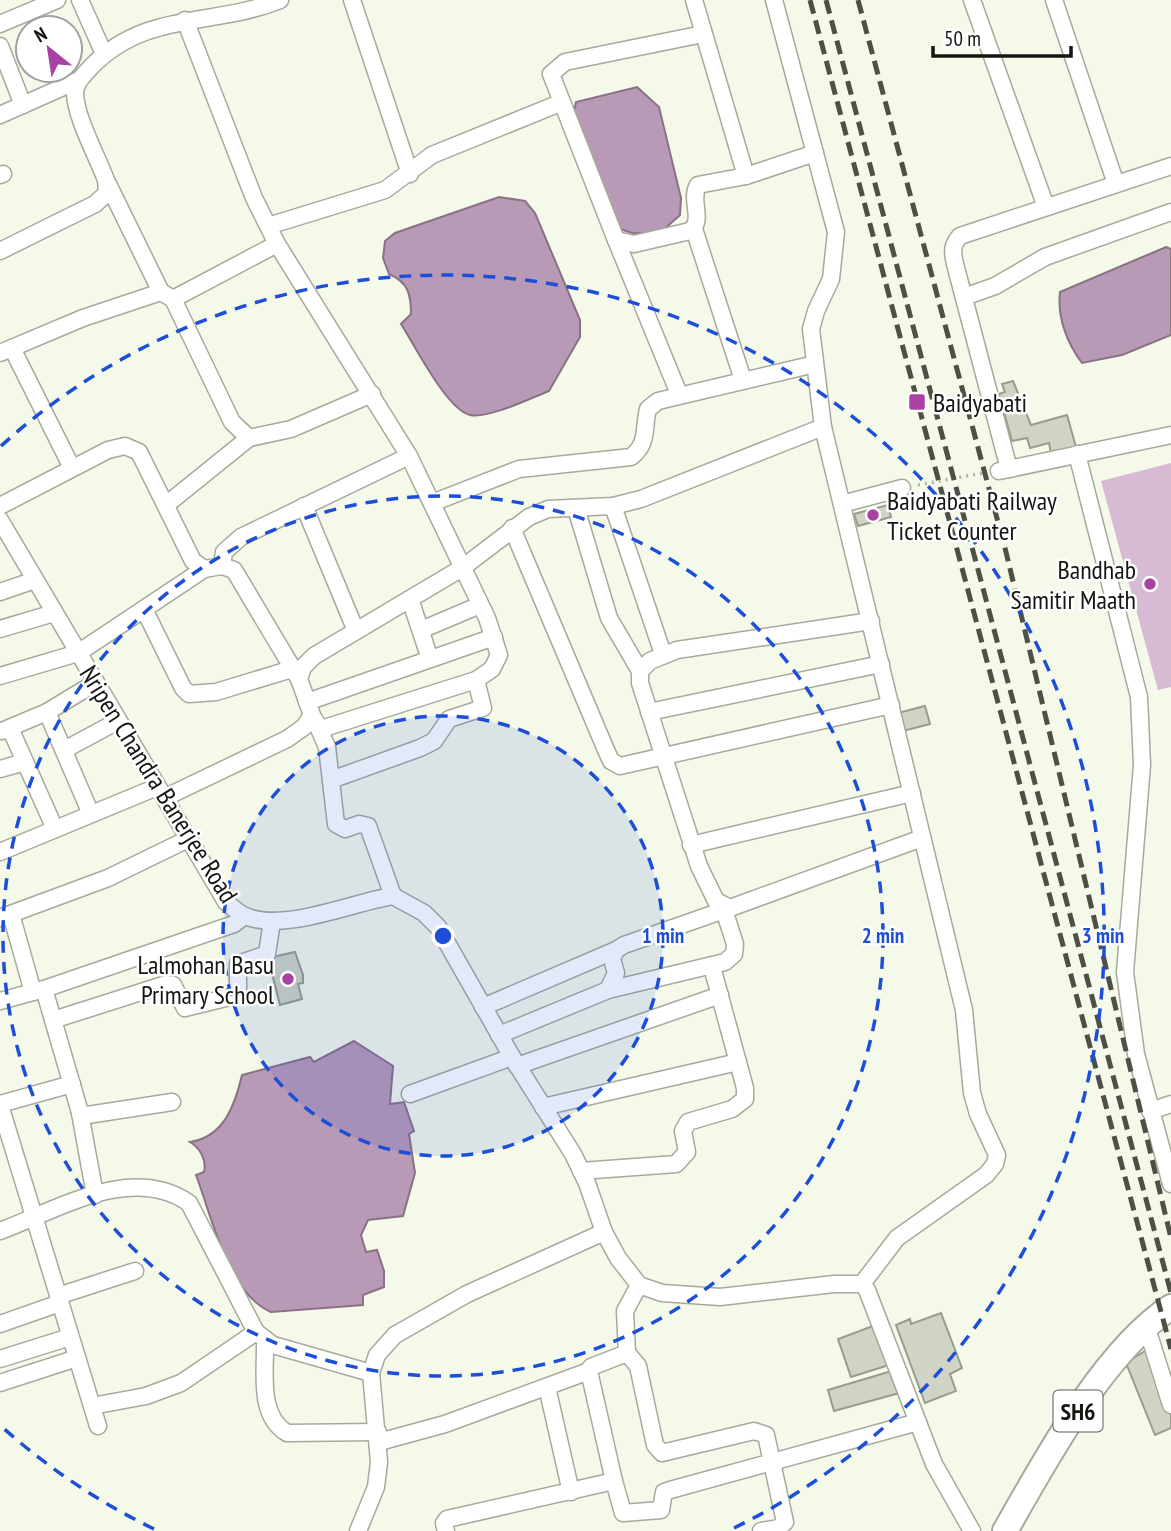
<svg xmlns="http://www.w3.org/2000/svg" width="1171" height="1531" font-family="'PT Sans Narrow',sans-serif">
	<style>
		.green { fill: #d7bad4 }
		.water { fill: #b99ab6; stroke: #887284; stroke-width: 2 }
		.building { fill: #cfd4c4; stroke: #989c8d; stroke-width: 2 }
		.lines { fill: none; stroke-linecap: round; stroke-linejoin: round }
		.street-casing { stroke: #a6aa9c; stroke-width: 19 }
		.primary-casing { stroke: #a6aa9c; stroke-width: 28 }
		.path { stroke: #b1b4a8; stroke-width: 3.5; stroke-dasharray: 2 5; stroke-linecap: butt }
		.street { stroke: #fff; stroke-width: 16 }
		.primary { stroke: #fff; stroke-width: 24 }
		.rail { stroke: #4e5048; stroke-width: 5; stroke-dasharray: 14 7; stroke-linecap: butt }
		.ring { fill: none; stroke: #1d4ed8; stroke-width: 3.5; stroke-dasharray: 12 9 }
		.poi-dot { fill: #aa42a5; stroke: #fff; stroke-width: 2.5 }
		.labels { text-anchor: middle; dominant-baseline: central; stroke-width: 5; stroke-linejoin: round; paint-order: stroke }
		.shield { fill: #fff; stroke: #5b5c58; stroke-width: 2 }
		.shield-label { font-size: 24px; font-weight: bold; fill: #151611 }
		.poi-label { font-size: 26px; fill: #151611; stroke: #fff; text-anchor: start }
		.street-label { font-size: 26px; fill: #151611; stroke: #fff }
		.centre { fill: #1d4ed8; stroke: #fff; stroke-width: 3.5 }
		.ring-label { font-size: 21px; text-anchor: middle; font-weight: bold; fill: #1d4ed8; stroke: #fff; stroke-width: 5; stroke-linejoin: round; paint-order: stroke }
	</style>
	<rect width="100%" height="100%" fill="#f4f9e9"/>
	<!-- green -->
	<polygon class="green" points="1171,463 1171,687 1158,690 1101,481"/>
	<!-- water -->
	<g class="water">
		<polygon points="637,87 659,107 681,198 680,215 659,234 632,233 614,227 572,121 576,102"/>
		<path d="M 499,197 L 525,201 L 535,213 L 580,320 L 580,337 L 549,391 C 531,398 488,419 470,415 C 447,410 414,344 401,324 L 411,314 C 411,294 408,282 389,274 L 383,258 L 385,241 L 395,233 Z"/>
		<path d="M 1166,247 L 1171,249 L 1171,335 L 1122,355 L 1082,363 C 1067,343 1057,317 1060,292 Z"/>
		<path d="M 354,1041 L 393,1066 L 390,1104 L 404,1102 L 414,1131 L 409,1134 L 415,1173 L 403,1216 L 368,1220 L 361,1235 L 366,1252 L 377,1250 L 384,1271 L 384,1287 L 363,1295 L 363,1305 L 271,1312 C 228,1294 212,1217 196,1175 L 204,1172 C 207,1160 200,1148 190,1142 C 224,1137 235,1105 242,1075 L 310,1057 L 314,1062 Z"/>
	</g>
	<!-- building -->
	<g class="building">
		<polygon points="1013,381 1031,425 1067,415 1076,447 1051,454 1049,443 1030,448 1027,438 1012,441 999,394 1005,392 1002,384"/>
		<polygon points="888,505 891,517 858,526 854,514"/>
		<polygon points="925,706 930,724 899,732 894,714"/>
		<polygon points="295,952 303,975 303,983 298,984 302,999 280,1005 268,958"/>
		<polygon points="941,1313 962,1368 950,1374 956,1391 925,1403 896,1325 910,1319 911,1324"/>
		<polygon points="878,1324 892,1364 851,1377 838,1339"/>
		<polygon points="1148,1349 1171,1413 1171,1428 1155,1435 1126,1363"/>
		<polygon points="895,1370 903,1392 834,1411 828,1390"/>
	</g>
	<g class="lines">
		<defs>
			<g id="street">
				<polyline points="80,0 104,54"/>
				<polyline points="352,0 410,174"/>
				<polyline points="694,0 746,176"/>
				<polyline points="774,0 836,232 831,279 816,311 811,329 823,427 964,1010 972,1093 978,1114 997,1155 995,1164 986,1175 897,1238 862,1284"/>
				<polyline points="972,0 1046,207"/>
				<polyline points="1054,0 1116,184"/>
				<polyline points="185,20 254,198 277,244 409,456 487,618 499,655 492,669 476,680 321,729"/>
				<polyline points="0,24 57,0"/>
				<path d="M 703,34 L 565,62 L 551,74 L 616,240 L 634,244 L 690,231 C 705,220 689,201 698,185 L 746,176 L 815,153"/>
				<polyline points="0,46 23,105"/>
				<polyline points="0,115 79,80"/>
				<polyline points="0,175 3,174"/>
				<polyline points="107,182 161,292"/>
				<polyline points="268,226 385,190 432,155 560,103"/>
				<polyline points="694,229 743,380"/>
				<polyline points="616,240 679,394"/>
				<path d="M 0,251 L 95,204 L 107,193 L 106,180 C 97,156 76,118 75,94 C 75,82 84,75 91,67 C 146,10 214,27 280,0"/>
				<polyline points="964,297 995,286 1045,257 1171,212"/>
				<polyline points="173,299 277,244"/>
				<polyline points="12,348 72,468"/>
				<polyline points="0,353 83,318 161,292 173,299 232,422 249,438 291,429 372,394"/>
				<polyline points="1077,454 1139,697 1142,765 1125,972 1136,1054 1171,1184"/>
				<path d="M 1009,469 L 955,264 C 952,251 952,245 960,236 L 1171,166"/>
				<polyline points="999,471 1171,435"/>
				<path d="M 432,503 L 519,469 L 631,457 C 649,443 643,428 648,409 L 658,401 L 815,364"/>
				<polyline points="842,504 902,488"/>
				<polyline points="166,505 249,438"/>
				<polyline points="0,506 108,450 125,446 139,452 193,561 204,569 222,566 234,570 299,679"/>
				<polyline points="304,506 356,631"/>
				<polyline points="613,506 663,654"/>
				<polyline points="576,508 609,618 640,671"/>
				<path d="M 0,520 L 226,902 C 231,906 237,912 243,915 C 281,934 353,902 393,896 L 424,913 L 438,927 L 512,1057 L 573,1154 L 587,1183 L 604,1232 L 618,1258 L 639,1285 L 662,1293 L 720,1297 L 834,1284 L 862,1284 L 867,1290 L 934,1464 L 972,1531"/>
				<polyline points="512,528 606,750 611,761 620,766 891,705"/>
				<polyline points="222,566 224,552 241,537 409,456"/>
				<polyline points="0,592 35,580"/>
				<polyline points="410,599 430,659"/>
				<polyline points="144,609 183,688 189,694 216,692 292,669"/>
				<polyline points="871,621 677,650 650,661 640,671 640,683 699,866 716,901 730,908 922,838"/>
				<polyline points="0,629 54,613"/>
				<polyline points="421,630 480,605"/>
				<polyline points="0,676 78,653 204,569"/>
				<polyline points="307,702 494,637"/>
				<polyline points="47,712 91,814"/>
				<polyline points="649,712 881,664"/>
				<polyline points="315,720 327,747 336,824 345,829 359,824 368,826 393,896"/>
				<polyline points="10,728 55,829"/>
				<polyline points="2,731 47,712 95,683"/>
				<polyline points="64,750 118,721"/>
				<polyline points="0,769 25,762"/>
				<polyline points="331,780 420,748 434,741 449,719 483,708 476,680"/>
				<polyline points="164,798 287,739 304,727 312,715 299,679 303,667 314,656 462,568 529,517 548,509 613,506 641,499 823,427"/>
				<polyline points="691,845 912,793"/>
				<polyline points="0,852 157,787"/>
				<polyline points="11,914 33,992"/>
				<polyline points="0,918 108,878 188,839"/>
				<polyline points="44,989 81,1116 172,1102"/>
				<polyline points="608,990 725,962 734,954 735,944 724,910"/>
				<polyline points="0,1001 44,989 234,924 244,916"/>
				<polyline points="483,1007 616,950"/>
				<polyline points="53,1020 166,984 173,985 185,1008 238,995 238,964 267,954 272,921"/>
				<polyline points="499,1035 608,990 616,973 612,959 616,950 624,945 730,908"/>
				<polyline points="517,1066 720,995"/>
				<polyline points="410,1094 512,1057"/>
				<polyline points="0,1104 72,1084"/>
				<polyline points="0,1105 98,1426"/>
				<polyline points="543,1107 738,1062"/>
				<polyline points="1150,1111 1171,1104"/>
				<polyline points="80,1113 95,1195"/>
				<polyline points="581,1171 676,1164 687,1152 683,1131 688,1122 732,1109 745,1099 745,1088 712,967"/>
				<path d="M 0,1231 C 57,1210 132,1163 189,1203 L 256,1332 L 273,1345 L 371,1373"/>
				<polyline points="58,1296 135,1271"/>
				<polyline points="0,1324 60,1303"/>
				<polyline points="1146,1325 1171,1405"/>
				<path d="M 265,1339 C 266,1370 257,1415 287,1433 L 378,1432"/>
				<polyline points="627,1353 638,1366 655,1445 662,1453 754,1431 766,1435 785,1522 779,1528 761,1531"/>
				<polyline points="0,1359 70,1337"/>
				<polyline points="0,1383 77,1358"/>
				<polyline points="547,1387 571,1492"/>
				<polyline points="92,1406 146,1396 181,1383 256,1332"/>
				<polyline points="379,1442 445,1424 589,1371"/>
				<polyline points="614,1481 623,1513 661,1510 664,1492 670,1490 918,1422"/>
				<polyline points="358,1531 376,1487 379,1462 371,1373 377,1355 395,1335 467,1294 604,1232"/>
				<polyline points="446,1531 444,1523 447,1519 614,1481 589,1371 591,1367 627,1353 625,1311 639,1285"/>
			</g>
			<path id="primary" d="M 1005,1531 C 1045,1461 1103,1352 1171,1307"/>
		</defs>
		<!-- street casing -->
		<use href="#street" class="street-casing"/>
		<!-- primary casing -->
		<use href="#primary" class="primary-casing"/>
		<!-- path -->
		<polyline class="path" points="918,485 983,473"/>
		<!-- street -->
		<use href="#street" class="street"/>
		<!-- primary -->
		<use href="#primary" class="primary"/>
		<!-- rail -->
		<g class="rail">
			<polyline points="810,0 1171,1349"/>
			<polyline points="826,0 1171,1293"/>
			<polyline points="858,0 1006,552 1171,1238"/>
		</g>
	</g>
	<!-- distance rings -->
	<circle cx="443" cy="936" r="220" fill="#1d4ed8" fill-opacity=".12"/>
	<g class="ring">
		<circle cx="443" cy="936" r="220"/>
		<circle cx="443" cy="936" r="440"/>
		<path d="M154 1529A660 660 0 0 1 1 1426M1 446A660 660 0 1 1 732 1529"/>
	</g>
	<!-- markers -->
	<g class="poi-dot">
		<rect x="908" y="393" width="18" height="18" rx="3.5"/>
		<circle cx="873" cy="515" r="7"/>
		<circle cx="1150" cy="584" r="7"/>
		<circle cx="288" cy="979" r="7"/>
	</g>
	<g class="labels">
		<!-- shield labels -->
		<rect class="shield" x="1053.5" y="1390.5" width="49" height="41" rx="5"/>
		<g class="shield-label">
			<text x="1078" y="1411">SH6</text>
		</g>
		<!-- poi labels -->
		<g class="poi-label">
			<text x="933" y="402">Baidyabati</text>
			<text x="887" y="500">Baidyabati Railway<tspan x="887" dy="30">Ticket Counter</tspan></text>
			<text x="1136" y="569" text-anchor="end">Bandhab<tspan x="1136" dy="30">Samitir Maath</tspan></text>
			<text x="274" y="964" text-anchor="end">Lalmohan Basu<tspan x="274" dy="30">Primary School</tspan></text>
		</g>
		<!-- street labels -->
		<g class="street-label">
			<text transform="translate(159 784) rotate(58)">Nripen Chandra Banerjee Road</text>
		</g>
	</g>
	<circle cx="443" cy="936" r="10" class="centre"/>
	<g class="ring-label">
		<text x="663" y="943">1 min</text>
		<text x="883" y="943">2 min</text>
		<text x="1103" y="943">3 min</text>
	</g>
	<!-- north arrow -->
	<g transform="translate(49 49) rotate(330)"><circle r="33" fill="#ffffff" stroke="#a1a2a0" stroke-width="2"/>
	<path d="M0-5L12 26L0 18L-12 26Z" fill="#aa42a5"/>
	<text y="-10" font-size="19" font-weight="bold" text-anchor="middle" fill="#151611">N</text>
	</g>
	<!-- scale -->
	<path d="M933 46v10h138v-10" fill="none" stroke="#151611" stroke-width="3.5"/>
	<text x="944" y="46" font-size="21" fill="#151611" stroke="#ffffff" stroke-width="5" paint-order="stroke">50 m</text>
</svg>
